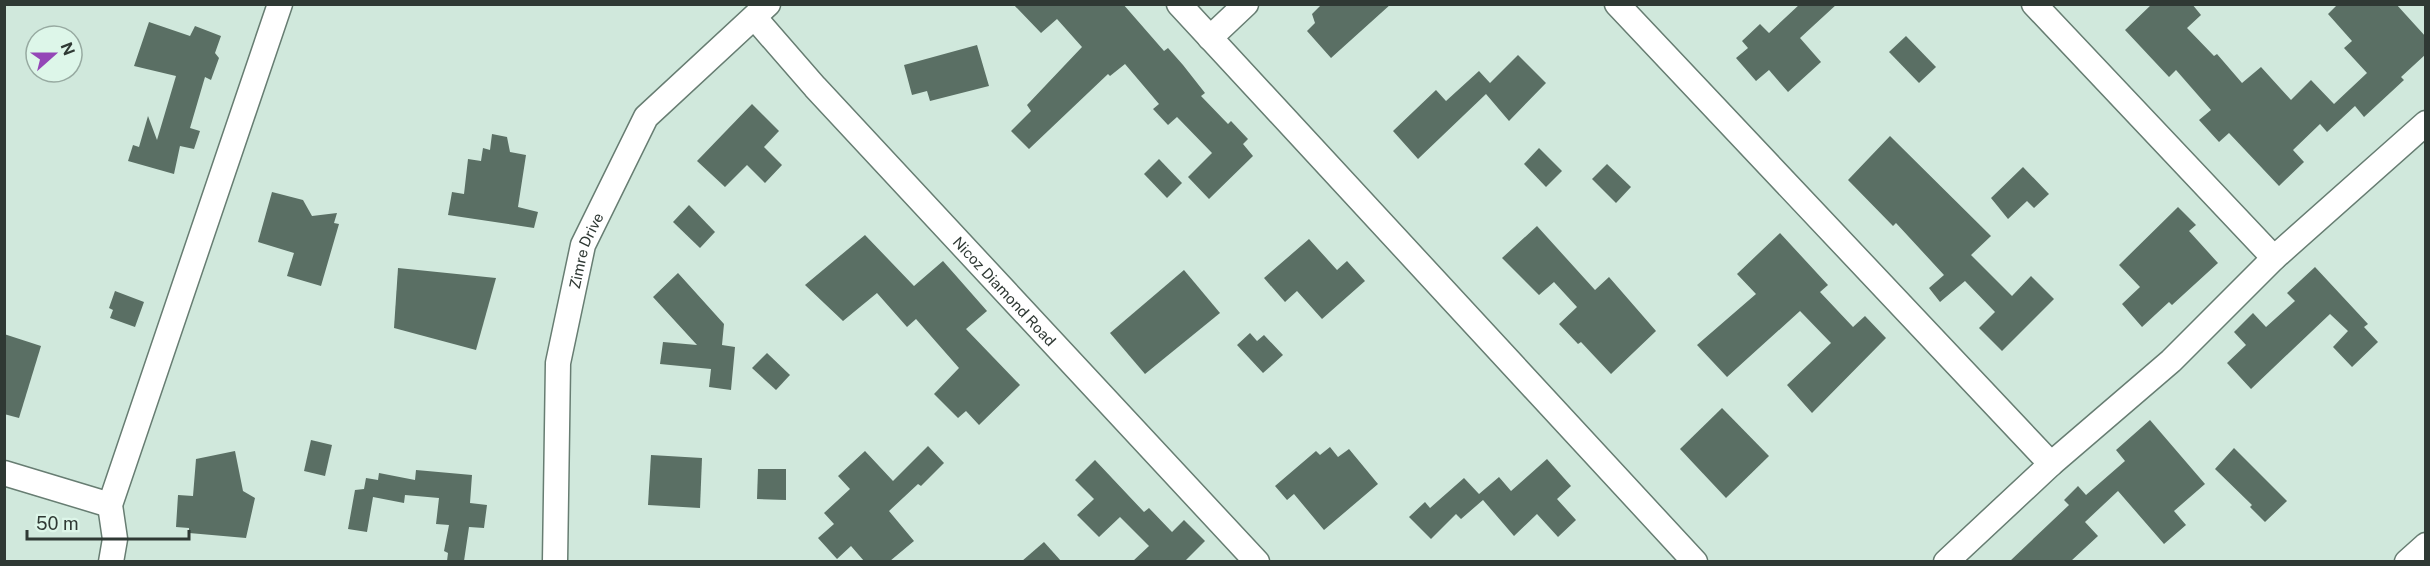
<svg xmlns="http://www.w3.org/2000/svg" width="2430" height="566" font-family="'Public Sans',sans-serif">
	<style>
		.building { fill: #5a6f64 }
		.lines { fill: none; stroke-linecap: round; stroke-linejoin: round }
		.street-casing { stroke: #677d72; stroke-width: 27 }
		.street { stroke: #fff; stroke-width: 24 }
		.labels { text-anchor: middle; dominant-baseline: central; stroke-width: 6; stroke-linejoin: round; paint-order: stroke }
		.street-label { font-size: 15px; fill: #2f3934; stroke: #ddf6e9 }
	</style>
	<rect width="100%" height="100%" fill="#d0e8dc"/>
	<!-- building -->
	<g class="building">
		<polygon points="1013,4 1123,4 1164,51 1168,48 1183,65 1205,93 1201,96 1228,124 1231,121 1248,139 1243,144 1253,156 1209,199 1188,177 1212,153 1177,117 1168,125 1153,109 1159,104 1125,64 1110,76 1108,74 1029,149 1011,131 1031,111 1027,105 1082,47 1057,19 1041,33"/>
		<polygon points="1322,4 1391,4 1331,58 1307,31 1315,23 1312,14"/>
		<polygon points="1800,4 1837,4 1800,38 1821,62 1788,92 1769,70 1756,81 1736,58 1748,48 1742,41 1760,24 1769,33"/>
		<polygon points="2152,4 2192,4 2201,15 2187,28 2214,56 2217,54 2242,83 2261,67 2291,100 2311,80 2334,104 2367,73 2344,48 2352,41 2328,14 2338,4 2396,4 2426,37 2426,54 2401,77 2404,80 2364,117 2355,106 2327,132 2320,124 2293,150 2304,162 2279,186 2229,133 2219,142 2199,120 2211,110 2176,70 2169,77 2125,30"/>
		<polygon points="149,22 190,36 195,26 221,36 215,53 219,58 211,80 205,77 190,128 200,131 194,149 180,146 174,174 128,161 133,145 139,147 148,116 157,140 176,76 134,66"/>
		<polygon points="1906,36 1936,67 1919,83 1889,52"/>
		<polygon points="977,45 989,86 930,101 927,91 912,95 904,65"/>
		<polygon points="1518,55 1546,83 1509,121 1486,94 1418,159 1393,131 1436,90 1446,101 1479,71 1490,83"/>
		<polygon points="752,104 779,131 764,147 782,165 765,183 747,165 725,187 697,161"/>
		<polygon points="492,134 507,137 510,152 526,155 518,207 538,212 534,228 448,215 452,192 464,194 468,159 481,161 483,148 490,150"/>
		<polygon points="1890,136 1991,236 1971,255 2012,296 2031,276 2054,299 2002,351 1979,328 1995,312 1965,281 1940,302 1929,288 1944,275 1896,223 1893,226 1848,180"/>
		<polygon points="1539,148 1562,171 1546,187 1524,164"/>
		<polygon points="1159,159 1182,183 1167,198 1144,174"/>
		<polygon points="1607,164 1631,187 1616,203 1592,179"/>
		<polygon points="2023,167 2049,194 2034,208 2027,201 2008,219 1991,198"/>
		<polygon points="272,192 303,200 312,216 337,213 334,223 339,224 321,286 287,276 294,253 258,242"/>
		<polygon points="689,205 715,232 700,248 673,222"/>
		<polygon points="2178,207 2196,225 2189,231 2218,263 2172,305 2169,302 2142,327 2122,304 2140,287 2119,265"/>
		<polygon points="1537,226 1595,290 1609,277 1656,331 1611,374 1581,342 1578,344 1559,324 1577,307 1554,282 1539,295 1502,258"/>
		<polygon points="1780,233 1828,285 1820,292 1853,327 1865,316 1886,338 1812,413 1787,385 1831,343 1800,311 1727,377 1697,345 1756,294 1737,274"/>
		<polygon points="865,235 914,286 943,261 987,311 966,329 1020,385 979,425 966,411 958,418 934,394 959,368 916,319 907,327 877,293 843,321 805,285"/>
		<polygon points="1309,239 1337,270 1347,261 1365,281 1322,319 1297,291 1285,302 1264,278"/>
		<polygon points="2315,267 2368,324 2364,327 2378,342 2352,367 2333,347 2348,331 2330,314 2251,389 2227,363 2246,345 2234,332 2253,313 2266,327 2295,301 2287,293"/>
		<polygon points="398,268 496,278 476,350 394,328"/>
		<polygon points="1184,270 1220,313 1145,374 1110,333"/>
		<polygon points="678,273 724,324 722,345 735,347 731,390 709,387 711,369 660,364 663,342 697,345 653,297"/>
		<polygon points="115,291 144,302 135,327 110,318 113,310 109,308"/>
		<polygon points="1250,333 1257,341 1264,335 1283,355 1263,373 1237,345"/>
		<polygon points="4,334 41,346 19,418 4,414"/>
		<polygon points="767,353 790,375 776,390 752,368"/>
		<polygon points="1722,408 1769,456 1726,498 1680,449"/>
		<polygon points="2150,420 2205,484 2174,511 2186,525 2164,544 2118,491 2085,522 2098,536 2071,561 2010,561 2069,505 2064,500 2078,486 2086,495 2125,461 2116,450"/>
		<polygon points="311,440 332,445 325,476 304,471"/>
		<polygon points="928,446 944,463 921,486 918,484 889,511 914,541 890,561 864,561 851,546 837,559 818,538 834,524 824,513 850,489 838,476 865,451 893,481"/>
		<polygon points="1330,447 1338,457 1349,449 1378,484 1324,530 1294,494 1287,500 1275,486 1316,451 1320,455"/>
		<polygon points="2234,448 2287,501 2265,522 2250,507 2252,505 2215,469"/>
		<polygon points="235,451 243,491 255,498 246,538 189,533 189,528 176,527 178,495 193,496 196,459"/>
		<polygon points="651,455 702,458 700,508 648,505"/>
		<polygon points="1547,459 1571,486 1557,499 1576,520 1558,537 1537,514 1514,536 1483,500 1461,519 1456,514 1431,539 1409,517 1425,502 1430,508 1464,478 1479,494 1499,477 1511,491"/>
		<polygon points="1095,460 1144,512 1149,508 1172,532 1184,520 1205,541 1185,561 1133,561 1149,546 1120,517 1099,537 1077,515 1094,499 1075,480"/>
		<polygon points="758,469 786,469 786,500 757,499"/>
		<polygon points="416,470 472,475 470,503 487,505 484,528 469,527 464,561 447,561 448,553 444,551 449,525 436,524 439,498 405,495 404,503 373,497 367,532 348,529 355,490 364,489 366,478 378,480 379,473 415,480"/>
		<polygon points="1044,542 1061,561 1022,561"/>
	</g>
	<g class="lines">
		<defs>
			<g id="street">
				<polyline points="1179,4 1695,562"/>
				<polyline points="1617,4 2051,464"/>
				<polyline points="2034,4 2274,258"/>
				<path id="s1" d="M 755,18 L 815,87 L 1257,562"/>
				<polyline points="1210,38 1246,4"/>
				<polyline points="4,473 110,505"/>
				<polyline points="111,562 115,539 110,505 280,4"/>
				<path id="s2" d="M 555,562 L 558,363 L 583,245 L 646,117 L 768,4"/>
				<polyline points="1946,562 2051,464 2171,361 2274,258 2426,123"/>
				<polyline points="2407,562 2426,545"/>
			</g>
		</defs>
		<!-- street casing -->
		<use href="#street" class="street-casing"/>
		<!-- street -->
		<use href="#street" class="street"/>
	</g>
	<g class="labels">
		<!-- street labels -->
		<g class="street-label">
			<text stroke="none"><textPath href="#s2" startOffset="315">Zimre Drive</textPath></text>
			<text stroke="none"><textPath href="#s1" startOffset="370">Nicoz Diamond Road</textPath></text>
		</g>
	</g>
	<!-- border -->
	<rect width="2430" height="566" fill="none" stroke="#2f3934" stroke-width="12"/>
	<!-- north arrow -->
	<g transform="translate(54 54) rotate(69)"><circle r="28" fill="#ddf6e9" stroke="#97aaa1" stroke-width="1.5"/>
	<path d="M0-4.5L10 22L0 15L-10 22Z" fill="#9446b7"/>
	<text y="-9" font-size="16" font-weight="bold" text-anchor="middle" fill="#2f3934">N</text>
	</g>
	<!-- scale -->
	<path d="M27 530v9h162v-9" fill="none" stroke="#2f3934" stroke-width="3"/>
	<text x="36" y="530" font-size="18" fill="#2f3934" stroke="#ddf6e9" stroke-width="4.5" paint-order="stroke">50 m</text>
</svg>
